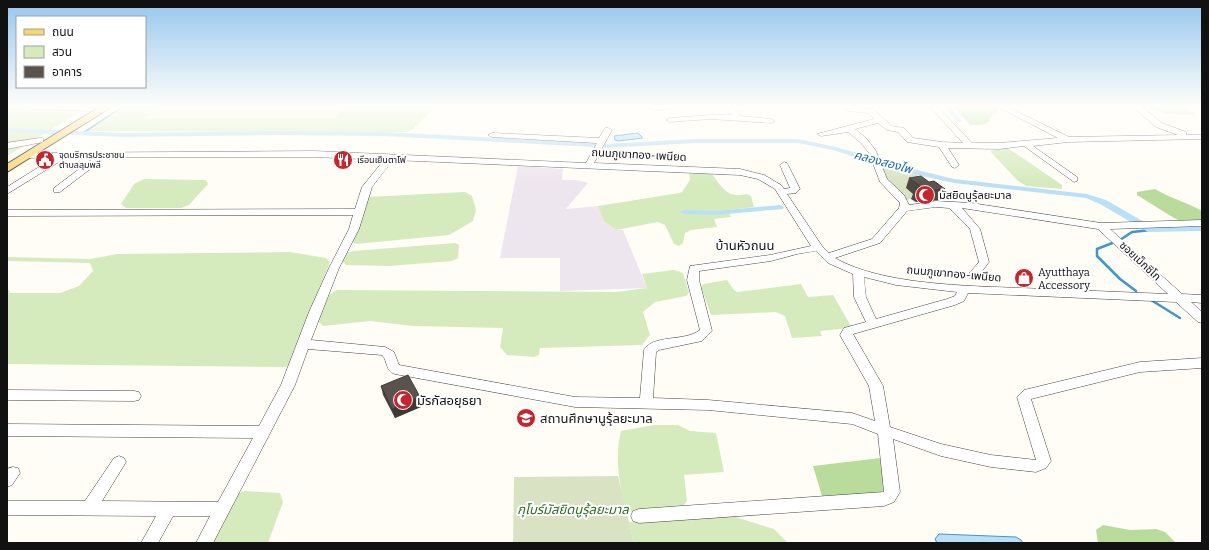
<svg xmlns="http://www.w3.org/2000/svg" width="1209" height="550" font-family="Bitter,'Noto Sans Thai',serif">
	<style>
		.industrial { fill: #eee6ef }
		.farmland { fill: #f6f3d4 }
		.green { fill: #d5ebbd }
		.forest { fill: #b9dc9c }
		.cemetery { fill: #d9e3c4 }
		.water { fill: #b9e0f7; stroke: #3f96cf }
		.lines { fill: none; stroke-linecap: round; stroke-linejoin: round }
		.stream-far1 { stroke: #3f96cf; stroke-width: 2 }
		.stream { stroke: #3f96cf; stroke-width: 2.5 }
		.canal { fill: #b9e0f7; fill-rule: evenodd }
		.minor-casing { stroke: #444; stroke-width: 1 }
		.major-casing { stroke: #222; stroke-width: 2 }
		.minor { fill: #fff; fill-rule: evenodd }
		.major { fill: #f9d66b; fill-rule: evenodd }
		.wall { fill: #4d4742 }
		.shaded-wall { fill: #3f3936 }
		.building { fill: #5a524d; stroke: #3f3936 }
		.labels { text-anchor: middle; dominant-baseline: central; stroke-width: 4; stroke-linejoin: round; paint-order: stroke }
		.far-poi-label { font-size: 9px; fill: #111; stroke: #fff; text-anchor: start }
		.street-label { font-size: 11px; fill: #111; stroke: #fff }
		.poi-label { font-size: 11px; fill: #111; stroke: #fff; text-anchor: start }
		.water-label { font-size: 12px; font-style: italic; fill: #1768a6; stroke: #fff }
		.quarter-label { font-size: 13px; fill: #111; stroke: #fff }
		.near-poi-label { font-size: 13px; fill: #111; stroke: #fff; text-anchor: start }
		.near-park-label { font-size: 13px; font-style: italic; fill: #2f6b1f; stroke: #fff }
	</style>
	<rect width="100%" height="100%" fill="#fffdf5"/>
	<!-- industrial -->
	<polygon class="industrial" points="518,166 563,169 562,180 576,180 588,183 566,209 598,206 604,221 616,230 623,230 647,288 560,291 560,258 500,258"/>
	<!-- farmland -->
	<polygon class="farmland" points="162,106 345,106 334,119 143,119 152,111"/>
	<!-- green -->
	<g class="green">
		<polygon points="7,106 90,106 7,156"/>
		<polygon points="128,106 162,106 152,111 144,119 334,119 345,106 436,106 412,130 406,132 89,131"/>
		<polygon points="1008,148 1062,185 1062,189 1026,186 1017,180 990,151"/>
		<path d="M 689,174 L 712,174 C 719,183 724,194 736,195 C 742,196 745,192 751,196 L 754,207 L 728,210 L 731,217 L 714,219 L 717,227 L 691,230 L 685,233 L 683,243 L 679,246 L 674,244 L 665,225 L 658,222 L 616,230 L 604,221 L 598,206 L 679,193 L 682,192 L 690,180 Z"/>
		<polygon points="144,179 206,180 208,184 189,205 181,208 126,208 121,204 134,184"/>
		<polygon points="465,192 472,196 476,210 473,221 449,235 356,244 352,241 367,197"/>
		<polygon points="455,243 459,245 458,258 452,261 389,266 346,265 342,261 347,253 353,251"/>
		<polygon points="290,252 326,258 330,262 291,364 286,367 7,364 7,287 10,293 60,293 79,286 93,271 90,263 7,261 7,257 90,259 117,254"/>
		<polygon points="674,270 683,273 689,293 686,296 655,302 643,312 650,335 642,345 540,348 539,355 534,357 507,355 500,347 503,328 413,326 370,321 323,326 318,321 329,295 337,290 616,292 647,288 642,274"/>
		<polygon points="727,280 734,290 737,292 801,284 808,297 833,295 851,326 841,329 820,331 822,336 792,338 785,316 776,312 711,315 701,287 703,284"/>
		<path d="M 654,425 L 678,425 L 690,431 L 716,433 L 724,472 L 684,475 L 687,501 L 681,508 L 626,512 C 620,485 614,459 621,431 Z"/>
		<polygon points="244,491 280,493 283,502 268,543 211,543 234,496"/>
		<polygon points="732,516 774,529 788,543 634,543 629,522"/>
	</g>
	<!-- forest -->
	<g class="forest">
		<path d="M 953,106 L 996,106 L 999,111 L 989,118 L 990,121 C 984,126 977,125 970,125 Z"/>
		<polygon points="1140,106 1183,106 1195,115 1167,114"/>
		<path d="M 1155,189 C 1170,198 1186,202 1202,211 L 1202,220 L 1183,222 L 1174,218 L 1137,195 L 1137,192 Z"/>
		<polygon points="880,458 886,488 880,493 822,496 813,466"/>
		<polygon points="1103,525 1130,530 1156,529 1165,532 1176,543 1098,543 1096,530"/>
	</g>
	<!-- cemetery -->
	<g class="cemetery">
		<polygon points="879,166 916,174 933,191 907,188 918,198 906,200 889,185"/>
		<polygon points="618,476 634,543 513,543 514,477"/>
	</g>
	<!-- water -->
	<g class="water">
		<polygon points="638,133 643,138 618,141 615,140 614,136"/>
		<polygon points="939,534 1016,537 1021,540 1023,543 937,543 935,539"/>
	</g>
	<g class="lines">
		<!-- stream-far1 -->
		<polyline class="stream-far1" points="83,133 124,106"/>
		<!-- stream -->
		<g class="stream">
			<polyline points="1120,240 1132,232 1151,230"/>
			<polyline points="1115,242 1097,249 1097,256 1120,279 1136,291"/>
			<polyline points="1151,300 1180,318"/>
		</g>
		<!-- canal -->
		<g class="canal">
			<polygon points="944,106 950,106 962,121 961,122 957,122"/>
			<polygon points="7,128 123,133 279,131 385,132 595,143 598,145 595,147 385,136 279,135 123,137 7,132"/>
			<polygon points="695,139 798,139 836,147 905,167 954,179 1087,194 1106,200 1153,227 1202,227 1202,231 1148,232 1100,204 1086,198 954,183 900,171 833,150 798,143 695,143 605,148 602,146 605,144"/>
			<polygon points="780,205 784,207 783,209 715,215 684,214 680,212 684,210 715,211"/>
		</g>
		<defs>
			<g id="minor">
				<path d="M 10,106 C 24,106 88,103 95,109 L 91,111 L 14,108 Z"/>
				<path d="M 650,106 L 677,106 C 671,110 653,112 648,108 Z"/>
				<polygon points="723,106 731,106 741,116 771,119 775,121 771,123 710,119 670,122 666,120 670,118 710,115 732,115"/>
				<path d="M 844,106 L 873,109 L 892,126 L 904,128 L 913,138 L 942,142 L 963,143 L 929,106 L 937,106 L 972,143 L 999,143 L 1058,138 L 996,106 L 1006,106 L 1069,137 L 1178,135 L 1156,127 L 1132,106 L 1141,106 L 1162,123 L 1186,132 L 1186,135 L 1202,135 L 1202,139 L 1200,139 L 1068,142 L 1033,146 L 1077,177 L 1077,181 L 1074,182 L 1024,146 L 999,149 L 948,148 L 959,165 L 955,168 L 952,167 L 939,147 L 907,142 L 898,132 L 887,130 L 878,123 L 855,129 L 867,139 L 876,151 L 887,179 L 904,195 L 909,205 L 936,201 L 971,203 L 1101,223 L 1202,220 L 1202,226 L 1110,229 L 1182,294 L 1202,295 L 1202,303 L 1191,302 L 1202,312 L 1202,323 L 1198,322 L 1176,302 L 968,293 L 964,301 L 955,305 L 853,334 L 883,386 L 890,427 L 941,444 L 991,455 L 1036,460 L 1017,397 L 1024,390 L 1140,362 L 1202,358 L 1202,368 L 1140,372 L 1031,399 L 1051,461 L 1046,468 L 1036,472 L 991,467 L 941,456 L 893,439 L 900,492 L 894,502 L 884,506 L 639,523 L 633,521 L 631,516 L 633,511 L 639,509 L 884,492 L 878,434 L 852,424 L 708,410 L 575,407 L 395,374 C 385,371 388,361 382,355 L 308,349 L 295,385 L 213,543 L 196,543 L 210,516 L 173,516 L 158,543 L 141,543 L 156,516 L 7,515 L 7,501 L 85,501 L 114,458 L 119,456 L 124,458 L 126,462 L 102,501 L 218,502 L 253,438 L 7,436 L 7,424 L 259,426 L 281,385 L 309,312 L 329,268 L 349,229 L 353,215 L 7,216 L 7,210 L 355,209 L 362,187 L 384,160 L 314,157 L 106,157 L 60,192 L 54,192 L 54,188 L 95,157 L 67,157 L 7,194 L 7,187 L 55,157 L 30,158 L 27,157 L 27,153 L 314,151 L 586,163 L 597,143 L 492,137 L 488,135 L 492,133 L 599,138 L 605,128 L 608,128 L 612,130 L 594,163 L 740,169 L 764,175 L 781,185 L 784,189 L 790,188 L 780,165 L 784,162 L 787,163 L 800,189 L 796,193 L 787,194 L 822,246 L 829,253 L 872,239 L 899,208 L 900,203 L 880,182 L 869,153 L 861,143 L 848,132 L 821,136 L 817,134 L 874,119 L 868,113 L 848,111 ZM 393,160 L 740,175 L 758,179 L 775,189 L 811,246 L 770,255 L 690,266 L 687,280 L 700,330 C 685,342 653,334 644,350 L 640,398 L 575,397 L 399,365 L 394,352 L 385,347 L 311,340 L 339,268 L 359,229 L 372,187 ZM 936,207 L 949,208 L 970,229 L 979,262 L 967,276 L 969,278 L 977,278 L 989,262 L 980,229 L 962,208 L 1098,229 L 1168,294 C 1119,292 1071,290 1022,288 C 969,286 881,285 835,258 L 880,243 L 907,211 ZM 816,251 L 828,263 L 853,274 L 854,297 L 866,322 L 844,328 L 840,335 L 869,386 L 875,421 L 852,413 L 708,400 L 653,398 L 656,352 L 659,350 L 702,341 L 712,331 L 699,280 L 699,271 L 771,261 L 797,254 ZM 864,277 L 896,285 L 957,292 L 955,296 L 947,299 L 876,319 L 866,297 Z"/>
				<polygon points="40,138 43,138 43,142 7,149 7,143"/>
				<polygon points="7,390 134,391 139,392 141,396 139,400 134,401 7,400"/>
				<polygon points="13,467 18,468 20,473 12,485 7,487 7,469"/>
			</g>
			<polygon id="major" points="101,106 113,106 7,172 7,164"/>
		</defs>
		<!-- minor casing -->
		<use href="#minor" class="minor-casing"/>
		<!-- major casing -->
		<use href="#major" class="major-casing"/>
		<!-- minor -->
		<use href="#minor" class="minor"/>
		<!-- major -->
		<use href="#major" class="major"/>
	</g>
	<!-- wall -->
	<g class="wall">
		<polygon points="909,178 945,189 941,200 916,202 911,199 913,194 906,188"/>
		<polygon points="381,386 420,397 423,406 395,418 383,395"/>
	</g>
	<!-- shaded-wall -->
	<polygon class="shaded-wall" points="420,397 423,406 395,418 392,409"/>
	<!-- building -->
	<g class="building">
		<polygon points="921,176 929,182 934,181 945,189 919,192 915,188 921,187 909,178"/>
		<polygon points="408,375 420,397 392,409 381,386"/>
	</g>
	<!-- sky -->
	<linearGradient id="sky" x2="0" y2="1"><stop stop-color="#95c6ee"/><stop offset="0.58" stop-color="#fffefa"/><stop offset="1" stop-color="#fffefa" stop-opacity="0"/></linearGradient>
	<rect width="1209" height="183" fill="url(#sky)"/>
	<!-- icons -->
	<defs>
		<symbol id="civic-disc" viewBox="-11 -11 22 22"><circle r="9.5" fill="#c4262e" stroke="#fff"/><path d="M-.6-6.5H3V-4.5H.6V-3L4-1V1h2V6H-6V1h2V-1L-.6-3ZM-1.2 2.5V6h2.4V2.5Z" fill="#fff"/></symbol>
		<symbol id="restaurant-disc" viewBox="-11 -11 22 22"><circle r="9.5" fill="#c4262e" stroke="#fff"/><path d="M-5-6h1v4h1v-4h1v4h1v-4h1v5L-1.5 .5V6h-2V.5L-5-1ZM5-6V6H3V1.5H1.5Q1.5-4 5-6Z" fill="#fff"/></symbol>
		<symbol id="mosque-disc" viewBox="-11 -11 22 22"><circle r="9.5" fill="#c4262e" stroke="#fff"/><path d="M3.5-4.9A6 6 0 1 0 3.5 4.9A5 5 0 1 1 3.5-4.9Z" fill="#fff"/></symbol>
		<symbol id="shop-disc" viewBox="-11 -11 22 22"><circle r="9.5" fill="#c4262e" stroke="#fff"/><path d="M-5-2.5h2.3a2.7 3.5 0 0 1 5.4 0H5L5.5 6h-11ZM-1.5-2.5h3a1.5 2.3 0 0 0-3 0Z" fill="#fff"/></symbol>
		<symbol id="school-disc" viewBox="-11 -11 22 22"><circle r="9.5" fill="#c4262e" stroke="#fff"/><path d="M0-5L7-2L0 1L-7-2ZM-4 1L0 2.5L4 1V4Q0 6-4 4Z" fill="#fff"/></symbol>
	</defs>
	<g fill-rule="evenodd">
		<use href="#civic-disc" x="34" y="149" width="22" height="22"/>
		<use href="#restaurant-disc" x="332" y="149" width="22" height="22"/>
		<use href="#mosque-disc" x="914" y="184" width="22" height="22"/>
		<use href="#shop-disc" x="1013" y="267" width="22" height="22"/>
		<use href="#mosque-disc" x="392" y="389" width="22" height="22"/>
		<use href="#school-disc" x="515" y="407" width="22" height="22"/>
	</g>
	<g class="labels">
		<!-- far-poi labels -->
		<g class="far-poi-label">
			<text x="59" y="155">จุดบริการประชาชน<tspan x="59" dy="10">ตำบลลุมพลี</tspan></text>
			<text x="357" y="160">เรือนเย็นตาโฟ</text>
		</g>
		<!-- street labels -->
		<g class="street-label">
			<text transform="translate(639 155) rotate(3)">ถนนภูเขาทอง-เพนียด</text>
			<text transform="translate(1140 261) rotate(43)">ซอยเม็กซิโก</text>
			<text transform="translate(954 274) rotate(5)">ถนนภูเขาทอง-เพนียด</text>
		</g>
		<!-- poi labels -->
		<g class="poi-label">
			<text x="939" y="195">มัสยิดนูรุ้ลยะมาล</text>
			<text x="1038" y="272">Ayutthaya<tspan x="1038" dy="13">Accessory</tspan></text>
		</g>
		<!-- water labels -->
		<g class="water-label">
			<text transform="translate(883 162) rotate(15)">คลองสองไพ</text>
		</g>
		<!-- quarter labels -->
		<g class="quarter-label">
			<text x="745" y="245">บ้านหัวถนน</text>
		</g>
		<!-- near-poi labels -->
		<g class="near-poi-label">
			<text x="417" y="400">มัรกัสอยุธยา</text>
			<text x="540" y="418">สถานศึกษานูรุ้ลยะมาล</text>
		</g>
		<!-- near-park labels -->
		<g class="near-park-label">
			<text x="573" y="509">กุโบร์มัสยิดนูรุ้ลยะมาล</text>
		</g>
	</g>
	<!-- border -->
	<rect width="1209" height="550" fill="none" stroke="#111111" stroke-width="16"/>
	<!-- legend -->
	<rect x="16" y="16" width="130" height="72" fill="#ffffff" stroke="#a0a0a0"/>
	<rect x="24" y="29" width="20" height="6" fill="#f9d66b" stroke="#a0a0a0"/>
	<text x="52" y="36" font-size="12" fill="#111111">ถนน</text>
	<rect x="24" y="46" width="20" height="12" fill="#d5ebbd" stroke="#a0a0a0"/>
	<text x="52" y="56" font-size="12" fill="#111111">สวน</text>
	<rect x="24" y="66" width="20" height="12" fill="#5a524d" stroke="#a0a0a0"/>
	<text x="52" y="76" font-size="12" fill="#111111">อาคาร</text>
</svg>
